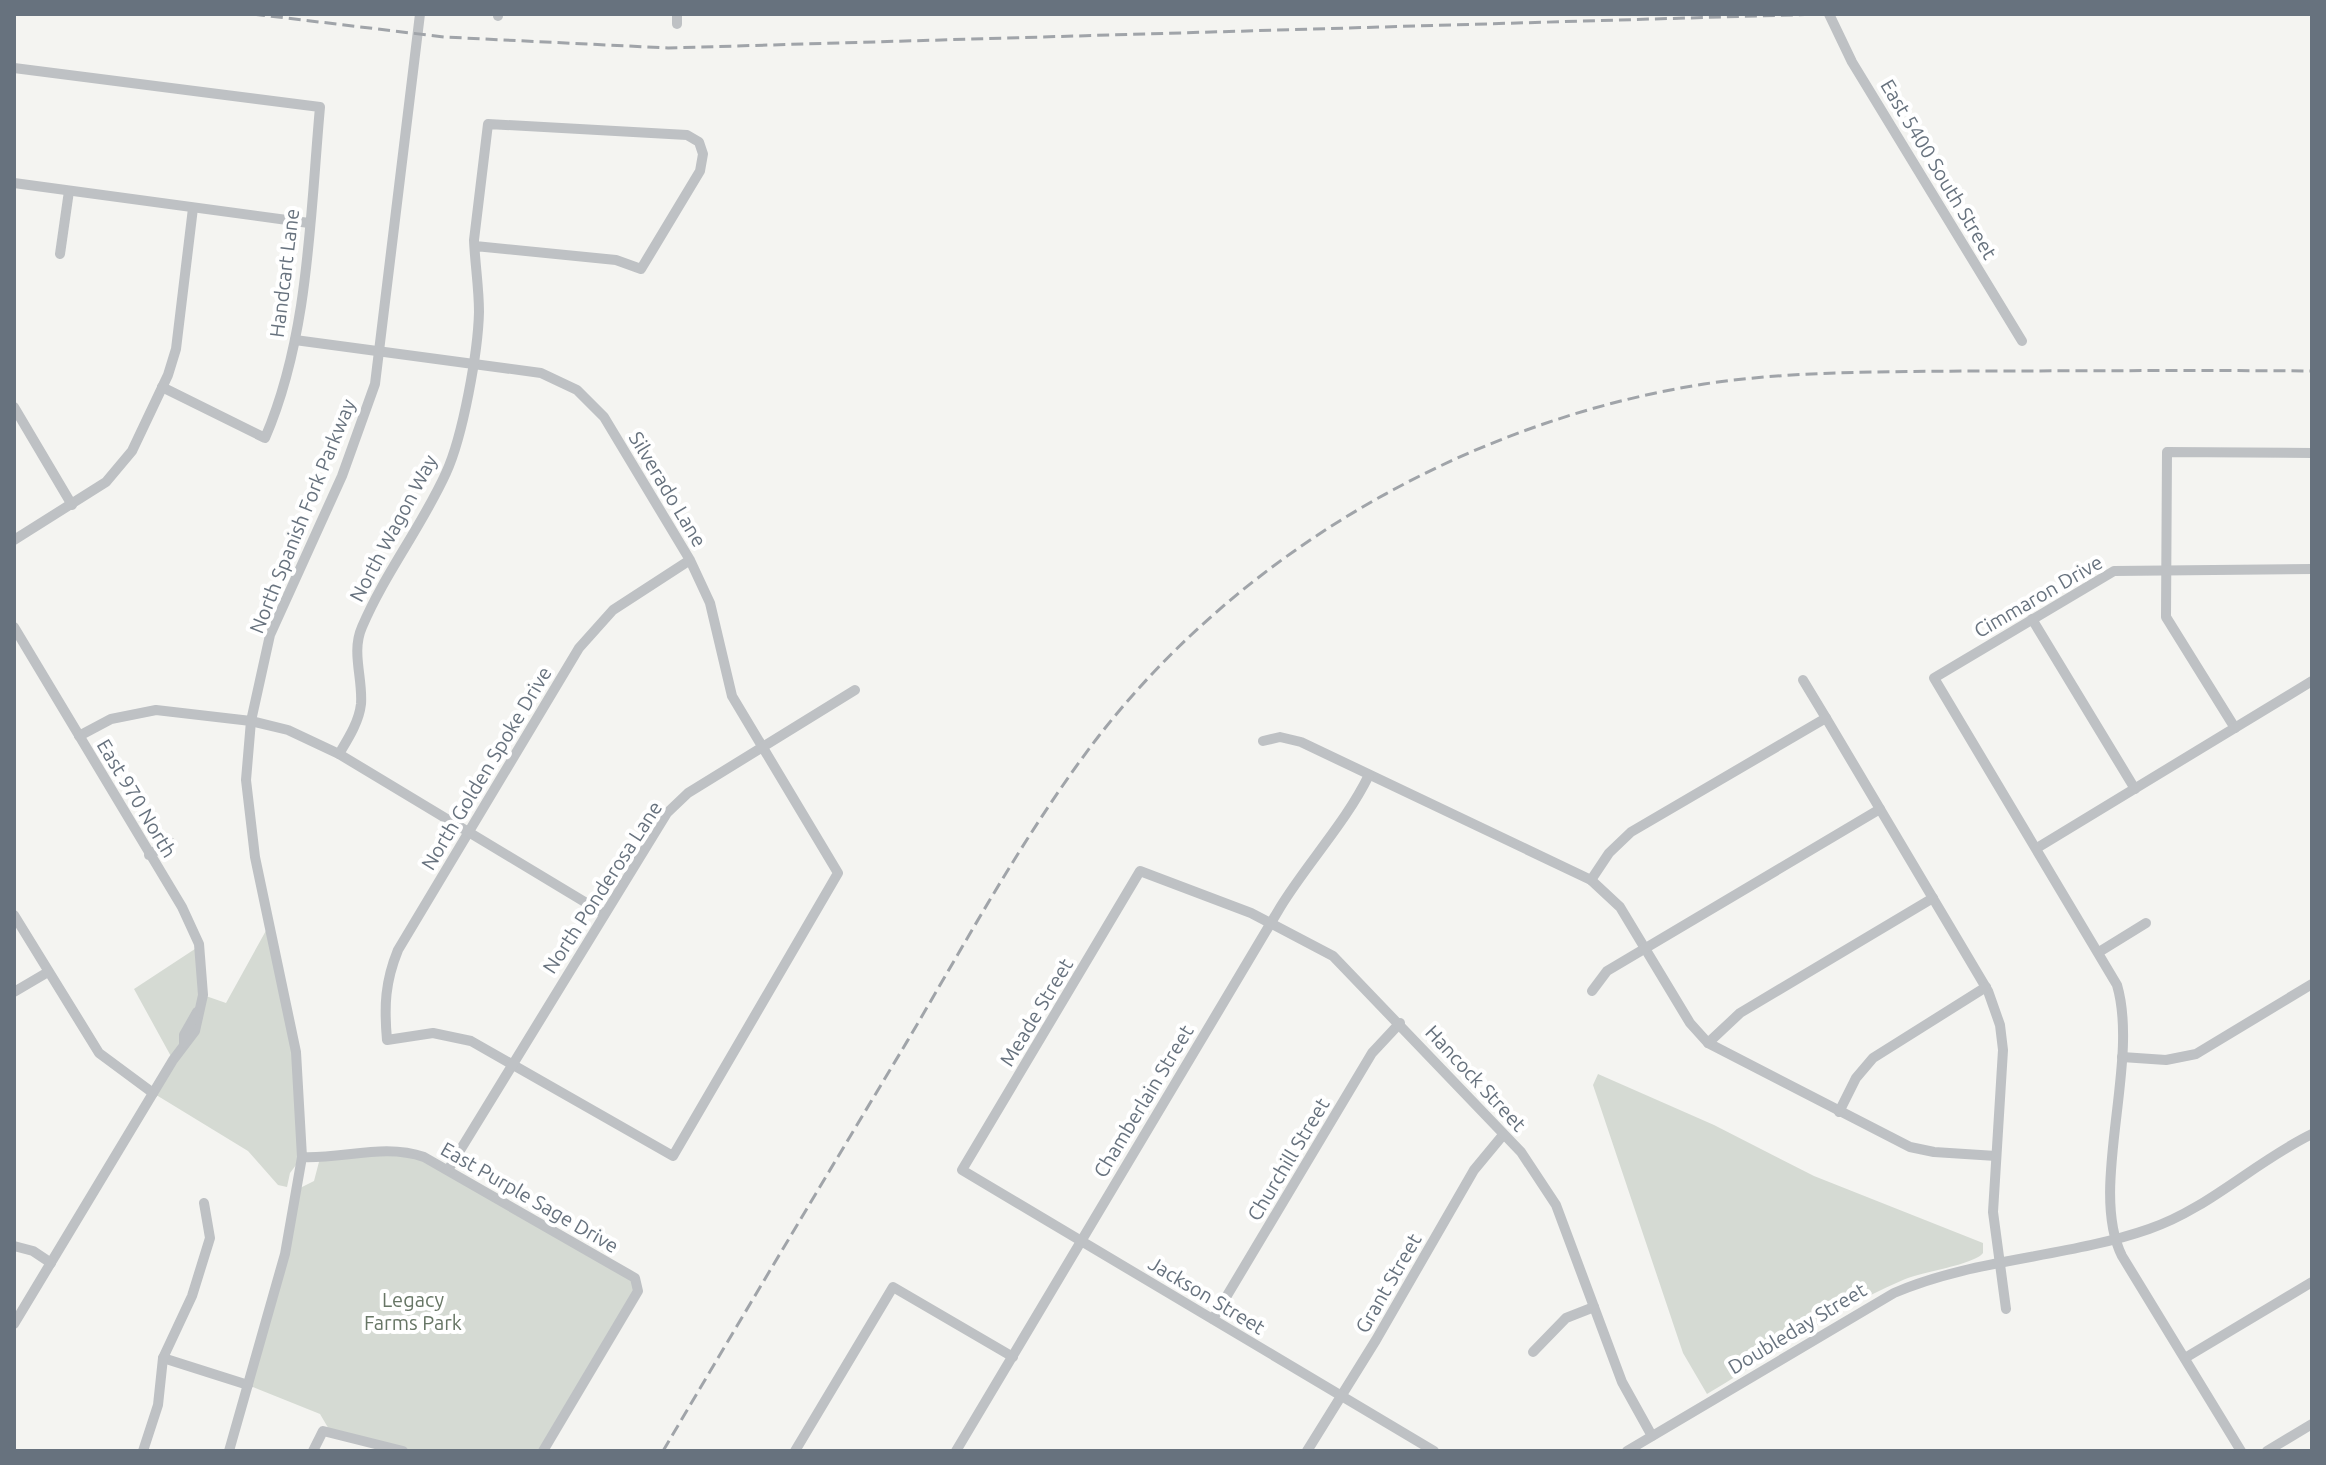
<svg xmlns="http://www.w3.org/2000/svg" width="2326" height="1465" font-family="Ubuntu,sans-serif">
	<style>
		.green { fill: #d5dad3 }
		.lines { fill: none; stroke-linecap: round; stroke-linejoin: round }
		.minor { stroke: #bec1c4; stroke-width: 10 }
		.rail { stroke: #a0a4a9; stroke-width: 3; stroke-dasharray: 12 6; stroke-linecap: butt }
		.labels { text-anchor: middle; dominant-baseline: central; stroke-width: 8; stroke-linejoin: round; paint-order: stroke }
		.street-label { font-size: 20px; fill: #67727e; stroke: #fff }
		.park-label { font-size: 20px; fill: #677665; stroke: #fff }
	</style>
	<rect width="100%" height="100%" fill="#f4f4f1"/>
	<!-- green -->
	<g class="green">
		<polygon points="268,927 288,1016 302,1157 290,1173 287,1187 278,1185 248,1151 153,1093 173,1060 134,989 201,945 203,995 226,1003"/>
		<path d="M 1598,1074 L 1714,1125 L 1814,1176 L 1983,1243 L 1983,1253 C 1974,1265 1920,1272 1903,1280 C 1834,1309 1771,1356 1707,1394 L 1683,1353 L 1593,1085 Z"/>
		<polygon points="407,1150 638,1284 543,1451 403,1451 330,1431 320,1414 248,1385 298,1189 314,1181 320,1158"/>
	</g>
	<g class="lines">
		<!-- minor -->
		<g class="minor">
			<polyline points="1829,14 1852,62 2022,341"/>
			<polyline points="498,16 498,14"/>
			<polyline points="677,24 677,14"/>
			<path d="M 14,68 L 320,107 C 310,217 309,336 265,438 L 162,387"/>
			<polyline points="14,183 309,223"/>
			<polyline points="60,254 69,191"/>
			<path d="M 295,340 L 541,373 L 577,390 L 604,417 L 690,560 L 710,603 L 732,696 L 838,873 L 673,1156 L 471,1041 L 433,1033 L 387,1040 C 384,1006 385,982 398,950 L 579,648 L 613,610 L 690,560"/>
			<polyline points="14,407 72,505"/>
			<polyline points="14,540 106,482 132,451 168,375 176,349 193,208"/>
			<polyline points="2032,619 2135,789"/>
			<polyline points="14,627 182,907 199,944 203,995 195,1031 173,1060 14,1324"/>
			<polyline points="1803,680 1826,718"/>
			<polyline points="2235,728 2166,617 2167,452 2312,453"/>
			<polyline points="79,736 111,719 156,710 251,721 288,730 339,754 603,913"/>
			<polyline points="1263,741 1280,737 1301,742 1591,880 1620,907 1690,1023 1708,1043 1910,1147 1934,1152 1996,1156"/>
			<path d="M 339,754 C 348,739 359,722 361,704 C 363,678 351,652 362,627 C 385,573 422,526 446,473 C 463,436 478,352 479,312 C 479,288 475,264 474,240 L 488,124 L 687,135 L 699,142 L 703,154 L 700,171 L 641,269 L 616,260 L 475,246"/>
			<polyline points="2037,848 2312,681"/>
			<polyline points="149,855 170,842"/>
			<polyline points="1591,880 1609,853 1631,832 1826,718 1880,809"/>
			<polyline points="14,915 99,1053 153,1093"/>
			<polyline points="2099,952 2146,923"/>
			<polyline points="1592,991 1607,971 1880,809 1988,991 2000,1025 2003,1050 1993,1212 2006,1309"/>
			<polyline points="14,992 48,972"/>
			<polyline points="184,1043 184,1035 197,1012"/>
			<polyline points="1708,1043 1740,1013 1933,898"/>
			<polyline points="2122,1057 2166,1060 2196,1054 2312,984"/>
			<polyline points="1839,1112 1856,1078 1873,1058 1986,987"/>
			<path d="M 302,1157 C 343,1159 385,1143 424,1157 L 635,1278 L 638,1291 L 543,1451"/>
			<polyline points="448,1170 667,813 688,793 855,690"/>
			<polyline points="14,1246 33,1251 51,1263"/>
			<polyline points="1213,1319 1372,1053 1400,1023"/>
			<polyline points="1533,1352 1566,1318 1594,1307"/>
			<polyline points="163,1358 248,1385"/>
			<polyline points="2185,1358 2312,1282"/>
			<polyline points="143,1451 158,1405 163,1358 192,1296 210,1238 204,1203"/>
			<polyline points="229,1451 285,1254 302,1157 296,1052 255,857 246,780 251,721 270,635 342,476 375,384 420,14"/>
			<polyline points="313,1451 323,1431 403,1451"/>
			<polyline points="795,1451 893,1287 1013,1357"/>
			<path d="M 956,1451 L 1281,906 C 1309,861 1346,822 1369,775"/>
			<polyline points="1307,1451 1376,1340 1474,1170 1503,1135"/>
			<polyline points="1434,1451 962,1170 1140,871 1251,913 1333,956 1521,1152 1556,1205 1622,1382 1652,1436"/>
			<path d="M 1627,1451 L 1894,1293 C 1975,1258 2066,1258 2149,1229 C 2208,1209 2256,1161 2312,1134"/>
			<path d="M 2241,1451 L 2122,1256 C 2088,1189 2140,1063 2117,985 L 1934,678 L 2114,571 L 2312,569"/>
			<polyline points="2267,1451 2312,1424"/>
		</g>
		<!-- rail -->
		<g class="rail">
			<polyline points="253,14 444,37 668,48 1823,14"/>
			<path d="M 663,1451 C 742,1317 822,1183 902,1050 C 965,944 1023,835 1098,737 C 1244,549 1470,421 1704,384 C 1791,371 1877,372 1964,371 C 2080,371 2196,370 2312,371"/>
		</g>
	</g>
	<g class="labels">
		<!-- street labels -->
		<g class="street-label">
			<text transform="translate(1939 169) rotate(59)">East 5400 South Street</text>
			<text transform="translate(284 273) rotate(-83)">Handcart Lane</text>
			<text transform="translate(668 489) rotate(59)">Silverado Lane</text>
			<text transform="translate(302 516) rotate(-68)">North Spanish Fork Parkway</text>
			<text transform="translate(393 528) rotate(-62)">North Wagon Way</text>
			<text transform="translate(2038 596) rotate(-30)">Cimmaron Drive</text>
			<text transform="translate(486 768) rotate(-59)">North Golden Spoke Drive</text>
			<text transform="translate(137 798) rotate(59)">East 970 North</text>
			<text transform="translate(602 887) rotate(-57)">North Ponderosa Lane</text>
			<text transform="translate(1036 1012) rotate(-59)">Meade Street</text>
			<text transform="translate(1476 1078) rotate(47)">Hancock Street</text>
			<text transform="translate(1143 1101) rotate(-59)">Chamberlain Street</text>
			<text transform="translate(1288 1159) rotate(-59)">Churchill Street</text>
			<text transform="translate(530 1197) rotate(30)">East Purple Sage Drive</text>
			<text transform="translate(1388 1283) rotate(-60)">Grant Street</text>
			<text transform="translate(1207 1295) rotate(31)">Jackson Street</text>
			<text transform="translate(1797 1328) rotate(-31)">Doubleday Street</text>
		</g>
		<!-- park labels -->
		<g class="park-label">
			<text x="413" y="1299">Legacy<tspan x="413" dy="23">Farms Park</tspan></text>
		</g>
	</g>
	<!-- border -->
	<rect width="2326" height="1465" fill="none" stroke="#67727e" stroke-width="32"/>
</svg>
